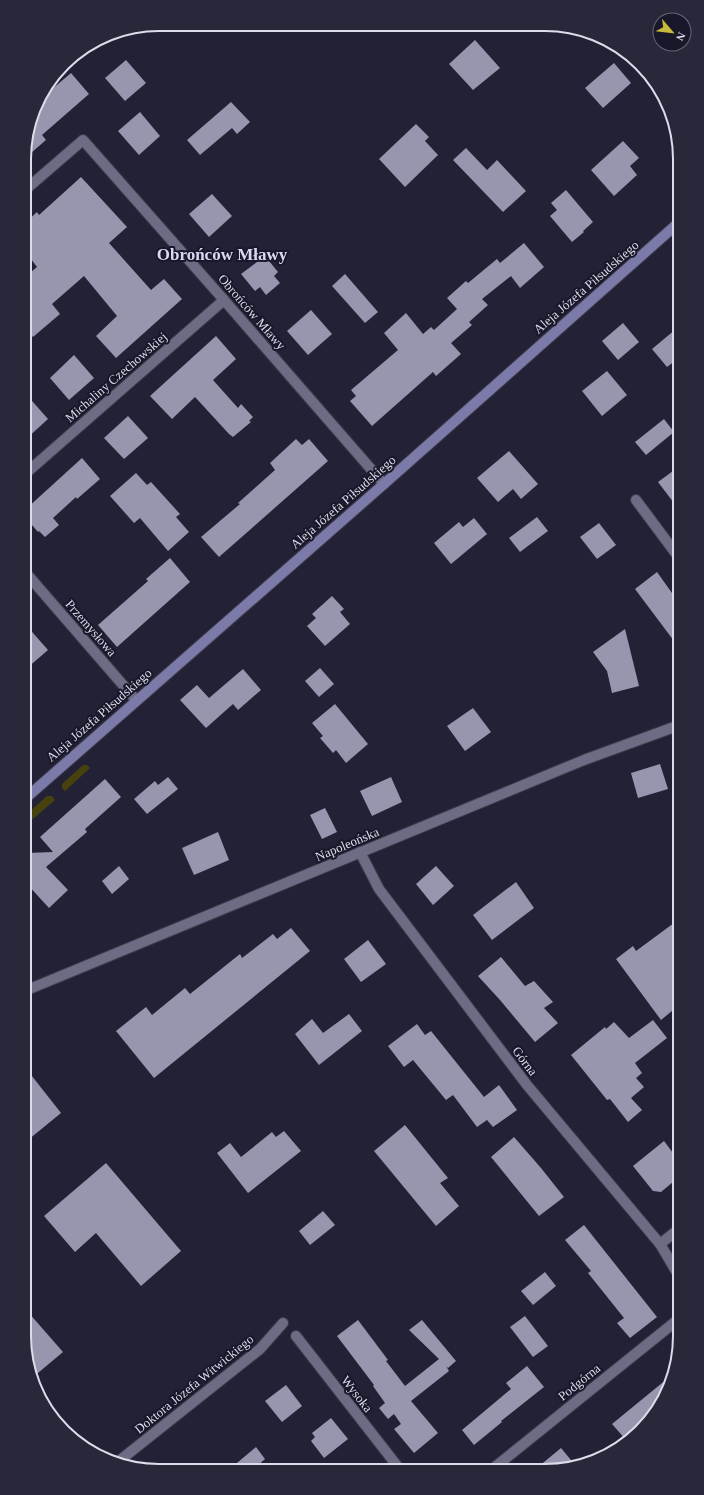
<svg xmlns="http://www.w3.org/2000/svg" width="704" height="1495" font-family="Georgia,serif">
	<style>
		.green { fill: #47420d }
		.building { fill: #9696af }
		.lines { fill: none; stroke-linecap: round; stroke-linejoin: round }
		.minor-casing { stroke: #3e3c4d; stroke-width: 12 }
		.tertiary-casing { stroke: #3e3c4d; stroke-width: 12 }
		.secondary-casing { stroke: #3e3c4d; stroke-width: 12 }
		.minor { stroke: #6c6c84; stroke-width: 10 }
		.tertiary { stroke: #6c6c84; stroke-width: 10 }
		.secondary { stroke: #7c7aa8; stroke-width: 10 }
		.labels { text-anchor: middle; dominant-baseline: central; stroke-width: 4; stroke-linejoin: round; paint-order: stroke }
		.street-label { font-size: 13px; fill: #dcdcea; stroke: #19182b }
		.district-label { font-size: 17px; font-weight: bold; fill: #d9d9f4; stroke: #19182b }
		.rim { fill: none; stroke: #dcdcea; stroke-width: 2 }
	</style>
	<rect width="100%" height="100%" fill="#222135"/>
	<!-- green -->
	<g class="green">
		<polygon points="83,765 87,765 90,768 65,791 62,788 62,784"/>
		<polygon points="47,796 52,796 55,800 27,824 27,814"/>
	</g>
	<!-- building -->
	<g class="building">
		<polygon points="475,40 500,68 473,90 449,64"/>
		<polygon points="126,60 146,83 125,101 105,78"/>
		<polygon points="614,63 631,83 603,108 585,88"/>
		<polygon points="71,73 89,94 42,135 46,140 24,159 24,150 38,101"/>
		<polygon points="231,102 250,122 237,134 232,128 200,155 187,140"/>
		<polygon points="140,112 160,136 139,155 118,131"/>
		<polygon points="416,124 429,137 425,141 438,155 405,187 379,159"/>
		<polygon points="623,141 639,158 630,166 637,175 614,196 591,170"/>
		<polygon points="466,148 487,170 497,160 526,191 503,212 453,160"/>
		<polygon points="81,177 127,227 109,243 151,290 164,279 182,299 116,358 96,336 117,316 84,276 52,304 60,314 33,337 25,328 25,277 37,267 25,251 25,223 37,212 39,215"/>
		<polygon points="566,190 593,222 583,231 584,232 572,242 550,216 557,210 551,203"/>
		<polygon points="212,194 232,216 209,237 189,214"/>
		<polygon points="524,243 544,267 520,288 511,276 482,299 488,305 469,322 472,325 451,343 461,354 436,376 433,372 372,426 350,401 356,396 351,390 398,350 384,333 406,313 423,334 431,327 434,330 457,309 447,298 466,281 468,283 497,259 500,263"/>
		<polygon points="265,256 278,272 274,276 280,283 266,295 260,287 255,291 241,274"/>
		<polygon points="345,274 378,312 365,323 332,286"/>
		<polygon points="311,310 332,334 308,355 287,331"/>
		<polygon points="623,323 639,342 618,360 602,341"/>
		<polygon points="676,329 676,360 667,367 652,349"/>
		<polygon points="216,336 236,359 213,380 238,408 241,404 253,417 249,421 251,422 233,437 229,434 195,397 172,419 150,396"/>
		<polygon points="74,355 94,378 69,400 50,378"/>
		<polygon points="607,371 627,395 602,416 582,391"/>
		<polygon points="25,393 48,419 25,440"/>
		<polygon points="128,416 148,438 124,459 104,438"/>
		<polygon points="664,419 674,432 646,455 635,442"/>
		<polygon points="296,439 302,445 309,439 328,461 219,557 201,537 240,504 238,503 275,470 270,463"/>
		<polygon points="509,451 538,484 521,499 513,489 498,502 477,478"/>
		<polygon points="82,458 100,479 77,499 76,497 53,518 59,525 45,537 39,531 38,532 26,518 26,509"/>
		<polygon points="677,468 677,507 658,482"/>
		<polygon points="136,473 147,485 151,482 180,514 176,517 189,532 168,551 140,518 134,523 110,496"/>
		<polygon points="537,517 548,531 520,552 509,538"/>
		<polygon points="474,518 487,534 451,564 434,543 459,522 463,527"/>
		<polygon points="599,523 616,545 597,559 580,537"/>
		<polygon points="170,558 190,582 117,647 98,625 148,581 146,579"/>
		<polygon points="657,572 677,600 677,645 635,589"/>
		<polygon points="332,596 344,609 340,612 350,624 325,646 307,626 316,618 312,614"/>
		<polygon points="26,625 48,650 26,669"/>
		<polygon points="625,629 639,686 612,693 607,671 593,652"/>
		<polygon points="320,668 334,684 319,697 305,681"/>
		<polygon points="243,669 261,690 238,710 233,704 206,728 180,700 197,685 209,698"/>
		<polygon points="335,704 368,744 346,763 336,750 333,753 320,738 323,736 312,723"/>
		<polygon points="473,708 491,732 465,751 447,726"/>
		<polygon points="660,764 668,789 638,798 631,773"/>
		<polygon points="168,777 178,789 147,814 134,799 155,781 158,785"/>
		<polygon points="391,777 402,802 372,816 360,791"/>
		<polygon points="105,779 121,797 85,829 87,832 46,867 68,890 49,908 27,884 27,853 53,852 40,837"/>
		<polygon points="325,808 337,832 322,839 310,815"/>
		<polygon points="218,832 229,860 194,875 182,848"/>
		<polygon points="119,866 129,879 112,894 102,881"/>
		<polygon points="436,866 454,886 433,905 416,884"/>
		<polygon points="516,882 534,908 492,940 473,915"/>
		<polygon points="678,920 678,1006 661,1020 616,959 633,946 636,951"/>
		<polygon points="291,928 310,951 154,1078 116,1031 146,1007 152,1015 185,988 190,994 240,954 242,958 273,934 277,939"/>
		<polygon points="368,940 386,964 361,982 344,959"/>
		<polygon points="501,957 525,986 534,981 553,1002 544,1008 558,1023 535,1042 500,1000 478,976"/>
		<polygon points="349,1014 362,1031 319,1065 295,1034 312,1019 323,1033"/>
		<polygon points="653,1020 667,1038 635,1063 642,1073 636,1078 644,1087 631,1098 642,1110 628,1122 610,1099 607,1100 571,1055 605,1027 606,1029 614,1022 629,1038"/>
		<polygon points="417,1024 425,1035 431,1031 484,1097 499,1085 517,1110 493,1127 487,1120 477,1127 453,1095 446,1100 413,1060 404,1067 388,1046"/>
		<polygon points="28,1071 61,1113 28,1140"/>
		<polygon points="405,1125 448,1178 440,1183 459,1206 436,1226 374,1151"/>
		<polygon points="284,1131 301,1151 248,1193 217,1153 230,1143 241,1157 272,1132 276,1137"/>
		<polygon points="514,1137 541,1168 564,1197 539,1216 491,1157"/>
		<polygon points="664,1141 679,1161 679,1177 661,1192 653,1191 633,1166"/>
		<polygon points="106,1163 181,1251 141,1286 96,1233 75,1252 44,1216"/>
		<polygon points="323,1211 335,1225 310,1245 299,1231"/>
		<polygon points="584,1225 657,1317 630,1338 617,1323 624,1318 588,1273 591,1271 565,1240"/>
		<polygon points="545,1272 556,1286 533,1305 521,1291"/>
		<polygon points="28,1312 63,1352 32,1378 29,1371"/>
		<polygon points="525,1316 548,1346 533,1357 510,1327"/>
		<polygon points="358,1320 388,1360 386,1361 405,1386 439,1359 409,1330 422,1320 456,1361 448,1368 446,1366 449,1371 411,1401 438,1433 414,1453 394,1429 401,1424 394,1414 388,1419 379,1408 385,1403 373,1386 374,1385 337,1336"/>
		<polygon points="527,1366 544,1387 501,1421 502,1422 474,1445 462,1430 511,1389 506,1383"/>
		<polygon points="673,1374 670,1387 648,1422 626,1440 612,1424"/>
		<polygon points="286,1385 302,1406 282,1422 265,1401"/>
		<polygon points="331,1418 348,1439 324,1458 311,1441 315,1437 312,1433"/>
		<polygon points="256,1447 265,1459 255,1468 231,1468"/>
		<polygon points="561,1448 576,1466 538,1467"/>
	</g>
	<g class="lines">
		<defs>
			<g id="minor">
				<polyline points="24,191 83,140 224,300 384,484"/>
				<polyline points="25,474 224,300"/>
				<polyline points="636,500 677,555"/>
				<polyline points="26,573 136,700"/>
				<polyline points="360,852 379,889 527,1085 660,1244 679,1276"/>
				<polyline points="660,1244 679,1229"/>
				<polyline points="296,1336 398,1467"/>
				<polyline points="119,1461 260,1349 283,1323"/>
				<polyline points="495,1467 680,1318"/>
			</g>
			<polyline id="tertiary" points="27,990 584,760 677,726"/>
			<polyline id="secondary" points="27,797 384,484 676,225"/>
		</defs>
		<!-- minor casing -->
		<use href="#minor" class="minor-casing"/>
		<!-- tertiary casing -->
		<use href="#tertiary" class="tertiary-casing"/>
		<!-- secondary casing -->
		<use href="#secondary" class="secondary-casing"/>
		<!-- minor -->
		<use href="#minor" class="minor"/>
		<!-- tertiary -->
		<use href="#tertiary" class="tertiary"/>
		<!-- secondary -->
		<use href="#secondary" class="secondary"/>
	</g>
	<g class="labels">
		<!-- street labels -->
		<g class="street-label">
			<text transform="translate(586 287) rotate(-41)">Aleja Józefa Piłsudskiego</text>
			<text transform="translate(252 312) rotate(49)">Obrońców Mławy</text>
			<text transform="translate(116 377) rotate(-41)">Michaliny Czechowskiej</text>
			<text transform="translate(343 502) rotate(-41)">Aleja Józefa Piłsudskiego</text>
			<text transform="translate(91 628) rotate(49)">Przemysłowa</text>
			<text transform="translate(99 715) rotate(-41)">Aleja Józefa Piłsudskiego</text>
			<text transform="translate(347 844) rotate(-23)">Napoleońska</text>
			<text transform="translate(525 1061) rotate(53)">Górna</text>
			<text transform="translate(579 1382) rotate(-39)">Podgórna</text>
			<text transform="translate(194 1384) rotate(-39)">Doktora Józefa Witwickiego</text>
			<text transform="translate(357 1394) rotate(52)">Wysoka</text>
		</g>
		<!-- district labels -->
		<g class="district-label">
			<text x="222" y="254">Obrońców Mławy</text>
		</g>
	</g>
	<!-- crop -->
	<path d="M0 0H704V1495H0ZM159 31H545A128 128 0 0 1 673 159V1336A128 128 0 0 1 545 1464H159A128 128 0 0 1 31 1336V159A128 128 0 0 1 159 31Z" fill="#29283a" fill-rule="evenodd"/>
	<path class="rim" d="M159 31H545A128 128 0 0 1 673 159V1336A128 128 0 0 1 545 1464H159A128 128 0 0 1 31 1336V159A128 128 0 0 1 159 31Z"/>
	<!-- north arrow -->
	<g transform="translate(672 32) rotate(118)"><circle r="19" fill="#19182b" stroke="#676677"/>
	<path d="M0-3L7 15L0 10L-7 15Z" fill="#c8bb3b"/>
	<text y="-6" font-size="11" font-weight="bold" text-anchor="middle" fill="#dcdcea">N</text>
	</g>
</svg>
